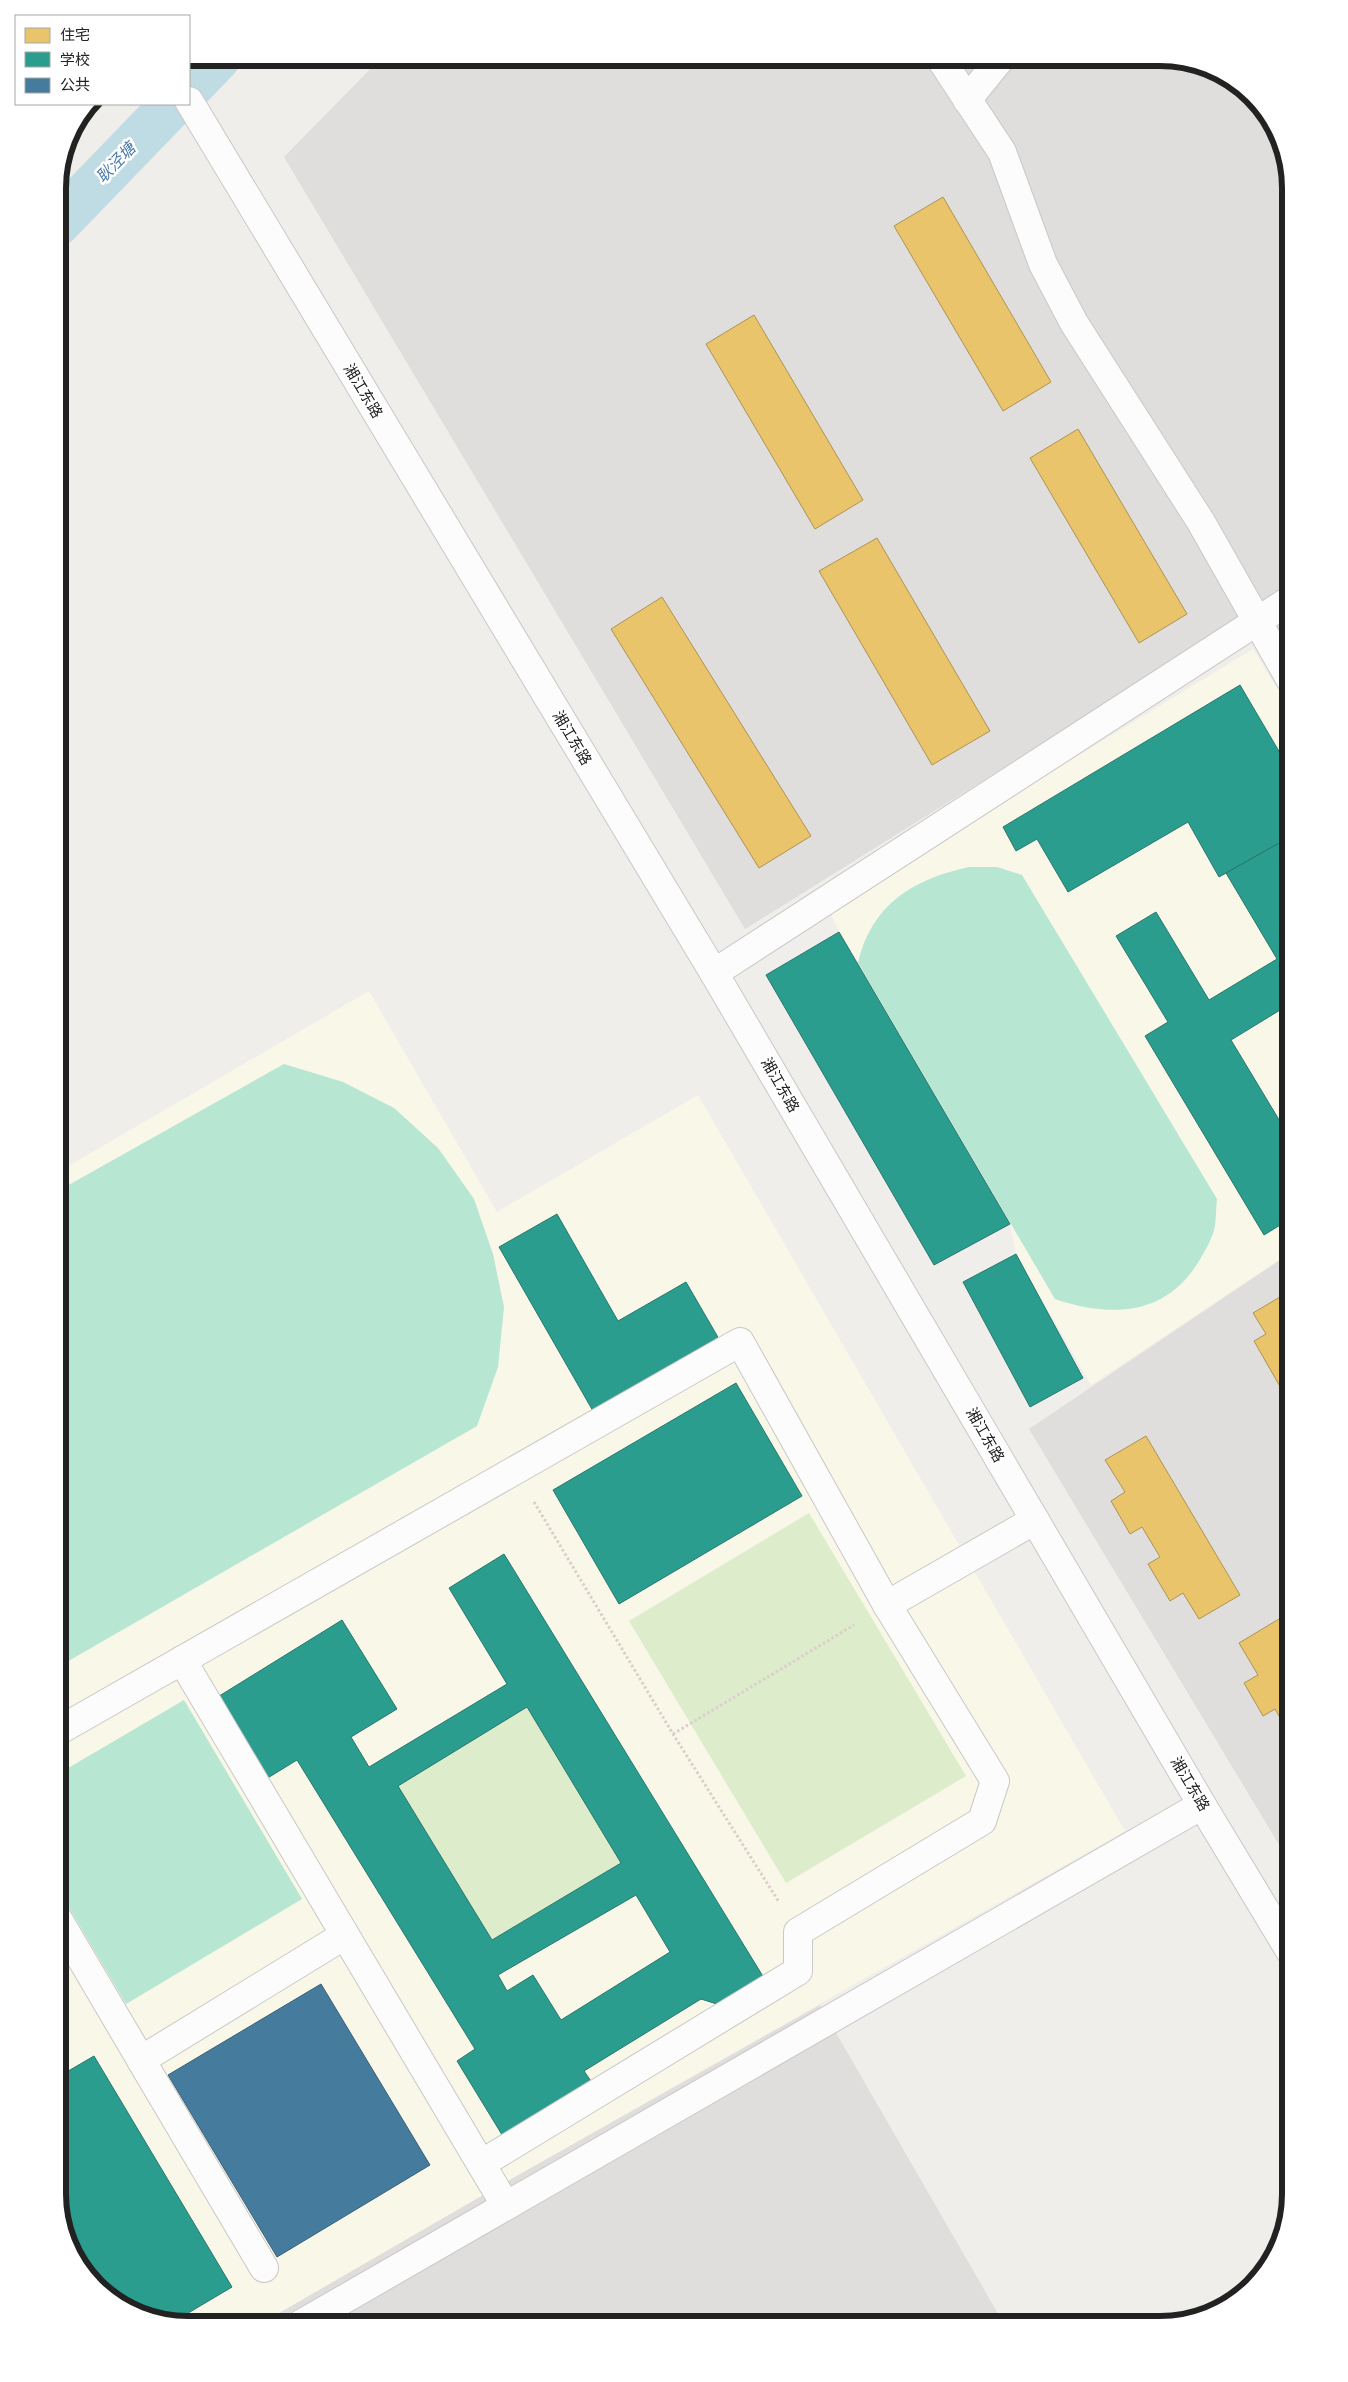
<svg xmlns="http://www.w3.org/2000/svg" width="1348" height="2382" font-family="Signika,'Noto Sans SC',sans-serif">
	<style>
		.residential { fill: #dfdedc }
		.education { fill: #f8f7e8 }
		.grass { fill: #ddeccb }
		.pitch { fill: #b7e6d2 }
		.homes { fill: #e9c46a; stroke: #ad9354 }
		.schools { fill: #2a9d8f; stroke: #28786e; fill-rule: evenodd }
		.public { fill: #457b9d; stroke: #3a6078 }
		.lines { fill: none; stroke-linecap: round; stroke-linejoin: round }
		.canal { stroke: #bfdbe3; stroke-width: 45 }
		.minor-casing { stroke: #c9c8c7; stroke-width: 30 }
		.path { stroke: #dccecd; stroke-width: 3; stroke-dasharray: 2.5 2.5; stroke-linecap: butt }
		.minor { stroke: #fdfcfc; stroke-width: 28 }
		.labels { text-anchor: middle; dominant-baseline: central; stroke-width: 5; stroke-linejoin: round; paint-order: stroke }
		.street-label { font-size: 15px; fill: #222; stroke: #fff }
		.water-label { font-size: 16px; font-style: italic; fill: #4a7aab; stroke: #fff }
		.rim { fill: none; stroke: #222; stroke-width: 6 }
	</style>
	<rect width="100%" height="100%" fill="#f0eeeb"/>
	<!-- residential -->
	<g class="residential">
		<polygon points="381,58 1169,58 1233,80 1277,130 1290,188 1290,669 1236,623 745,929 284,157"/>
		<polygon points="1290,1253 1290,1863 1029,1429"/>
		<polygon points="820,2005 1004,2324 260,2324 495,2188"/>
	</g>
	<!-- education -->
	<g class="education">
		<polygon points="1253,649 1290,709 1290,1253 1091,1385 1016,1254 1010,1223 839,932 827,905 989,810"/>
		<polygon points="369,991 497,1212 698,1095 1125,1831 495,2188 260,2324 180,2324 115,2302 71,2252 58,2194 58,1172"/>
	</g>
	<!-- grass -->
	<g class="grass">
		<polygon points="809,1513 966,1776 786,1883 629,1621"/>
		<polygon points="527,1707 621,1863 492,1940 398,1786"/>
	</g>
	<!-- pitch -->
	<g class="pitch">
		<path d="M 969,867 L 997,867 L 1022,875 L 1217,1199 C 1216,1208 1216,1217 1215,1226 C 1213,1237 1205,1251 1199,1261 C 1166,1316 1111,1318 1055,1299 L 858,963 C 871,905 913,879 969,867 Z"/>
		<polygon points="284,1064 343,1082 394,1108 438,1148 474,1199 493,1254 504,1307 498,1367 477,1426 58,1667 58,1191"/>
		<polygon points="184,1700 302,1899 126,2004 58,1889 58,1774"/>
	</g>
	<!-- homes -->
	<g class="homes">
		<polygon points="943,197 1051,382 1003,411 894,226"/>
		<polygon points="754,315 863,500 815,529 706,344"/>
		<polygon points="1078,429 1187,614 1139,643 1030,458"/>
		<polygon points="877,538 990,731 932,765 819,571"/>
		<polygon points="662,597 811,836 759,868 611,629"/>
		<polygon points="1290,1291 1290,1385 1282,1390 1254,1341 1266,1334 1253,1313"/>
		<polygon points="1146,1436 1240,1595 1199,1619 1183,1593 1170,1601 1148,1564 1160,1557 1142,1527 1130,1534 1111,1501 1125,1492 1105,1460"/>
		<polygon points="1279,1619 1290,1638 1290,1735 1275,1709 1263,1716 1244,1683 1258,1675 1239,1643"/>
		<polygon points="1290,1742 1290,1763 1281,1747"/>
	</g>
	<!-- schools -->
	<g class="schools">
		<polygon points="1240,685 1290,770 1290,837 1219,877 1188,822 1068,892 1037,839 1016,851 1003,827"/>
		<polygon points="1290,837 1290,1004 1231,1040 1290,1138 1290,1219 1264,1235 1145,1036 1168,1022 1116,936 1156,912 1209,1000 1277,959 1226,873"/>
		<polygon points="839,932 1010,1224 934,1265 766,975"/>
		<polygon points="557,1214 618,1321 686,1282 719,1339 593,1411 499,1247"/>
		<polygon points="1016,1254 1083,1378 1030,1407 963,1282"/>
		<polygon points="736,1383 802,1496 619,1604 553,1490"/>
		<path d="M 504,1554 L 764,1978 L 720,2005 L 701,1999 L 584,2071 L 593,2084 L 504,2138 L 457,2061 L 475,2049 L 297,1760 L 266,1779 L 216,1698 L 342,1620 L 397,1709 L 351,1737 L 369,1767 L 507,1684 L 449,1588 ZM 527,1707 L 621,1863 L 492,1940 L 398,1786 ZM 636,1895 L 670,1952 L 561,2020 L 533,1975 L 507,1991 L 498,1975 Z"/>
		<polygon points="58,2027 64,2038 58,2042"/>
		<polygon points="94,2056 232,2287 173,2322 115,2302 71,2252 58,2194 58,2077"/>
	</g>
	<!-- public -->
	<polygon class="public" points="321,1984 430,2165 277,2257 168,2075"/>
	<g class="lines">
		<!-- canal -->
		<g class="canal">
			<polyline points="189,88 218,58"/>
			<polyline points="58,223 173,104"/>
		</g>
		<defs>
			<g id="minor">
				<polyline points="940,58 1002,152 1043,264 1074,323 1201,522 1290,679"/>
				<polyline points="967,100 1001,58"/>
				<polyline points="189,101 714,973 1202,1805 1290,1951"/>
				<polyline points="714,973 1290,600"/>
				<polyline points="887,1605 1035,1520"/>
				<polyline points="182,1660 345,1935"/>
				<polyline points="58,1919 141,2060 345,1935 481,2164 798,1971 798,1932 982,1821 995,1781 887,1605 740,1342 58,1731"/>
				<polyline points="141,2060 264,2268"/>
				<polyline points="481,2164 506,2206"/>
				<polyline points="301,2324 1202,1805"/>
			</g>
		</defs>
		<!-- minor casing -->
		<use href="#minor" class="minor-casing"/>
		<!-- path -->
		<g class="path">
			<polyline points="534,1502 673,1734 779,1902"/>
			<polyline points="673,1734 854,1625"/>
		</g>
		<!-- minor -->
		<use href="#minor" class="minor"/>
	</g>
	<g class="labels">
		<!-- street labels -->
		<g class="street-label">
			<text transform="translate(363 391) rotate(59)">湘江东路</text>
			<text transform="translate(572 738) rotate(59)">湘江东路</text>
			<text transform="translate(780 1085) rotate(60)">湘江东路</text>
			<text transform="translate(985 1435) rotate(60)">湘江东路</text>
			<text transform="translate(1190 1784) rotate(59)">湘江东路</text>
		</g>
		<!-- water labels -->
		<g class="water-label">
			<text transform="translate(116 163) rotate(-46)">耿泾塘</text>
		</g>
	</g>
	<!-- crop -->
	<path d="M0 0H1348V2382H0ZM188 66H1160A122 122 0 0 1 1282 188V2194A122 122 0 0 1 1160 2316H188A122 122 0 0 1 66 2194V188A122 122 0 0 1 188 66Z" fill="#fff" fill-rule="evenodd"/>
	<path class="rim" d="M188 66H1160A122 122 0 0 1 1282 188V2194A122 122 0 0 1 1160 2316H188A122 122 0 0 1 66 2194V188A122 122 0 0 1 188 66Z"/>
	<!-- legend -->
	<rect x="15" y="15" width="175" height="90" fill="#ffffff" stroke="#a7a7a7"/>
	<rect x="25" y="28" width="25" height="15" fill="#e9c46a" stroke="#a7a7a7"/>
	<text x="60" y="40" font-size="15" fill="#222222">住宅</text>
	<rect x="25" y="52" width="25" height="15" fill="#2a9d8f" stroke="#a7a7a7"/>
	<text x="60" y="65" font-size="15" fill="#222222">学校</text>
	<rect x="25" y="78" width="25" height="15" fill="#457b9d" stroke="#a7a7a7"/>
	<text x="60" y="90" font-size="15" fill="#222222">公共</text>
</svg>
